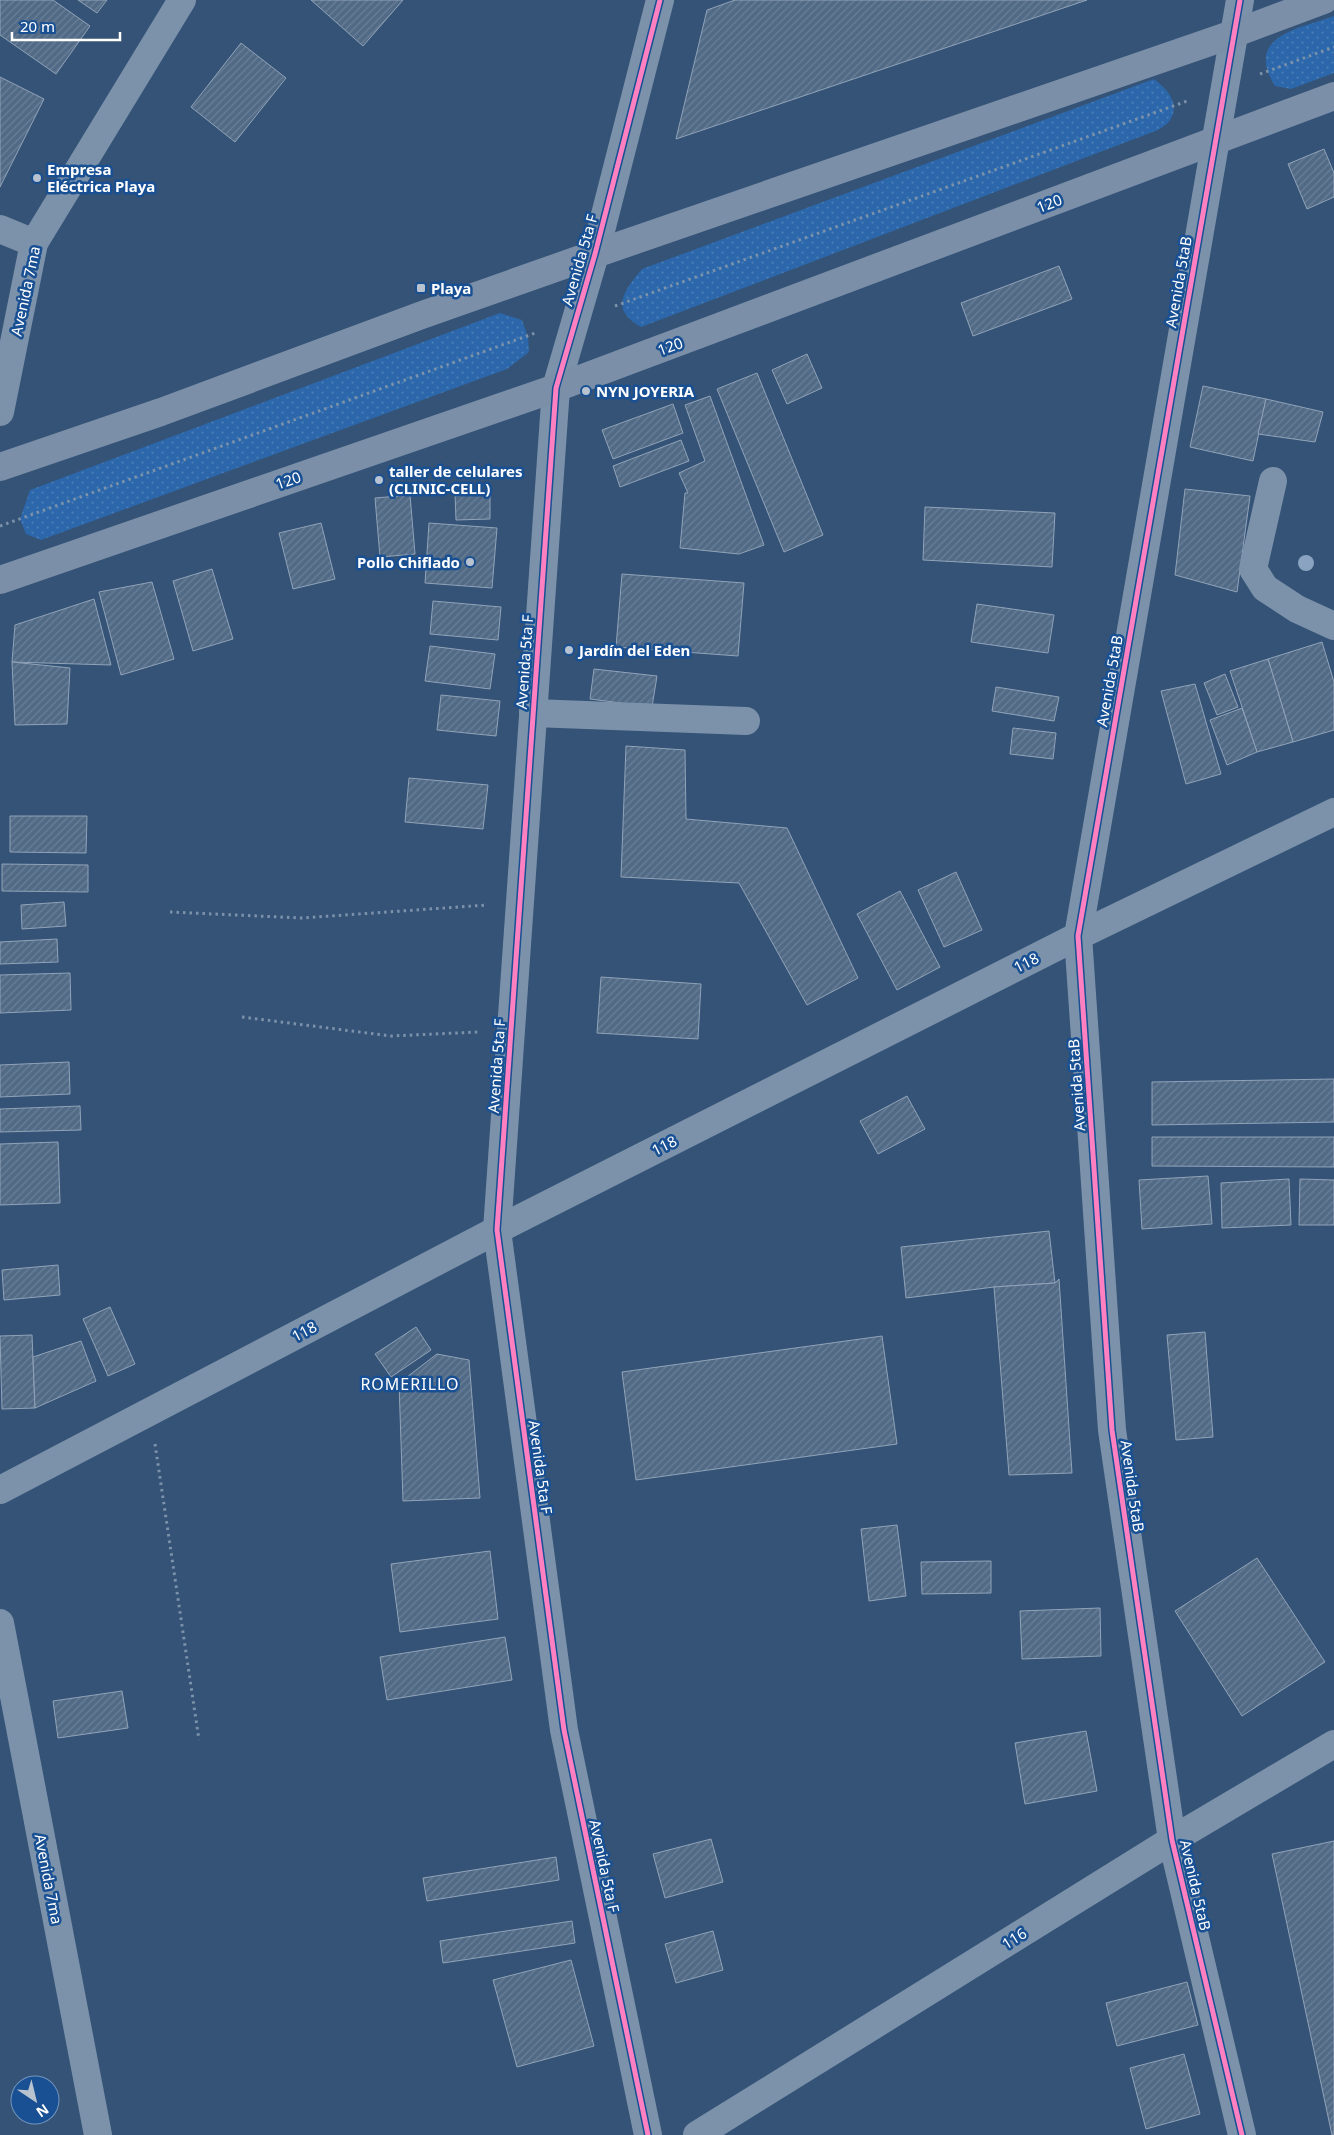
<svg xmlns="http://www.w3.org/2000/svg" width="1334" height="2135" font-family="'Noto Sans',sans-serif">
	<style>
		.grass { fill: url(#grass-dots) }
		.building { fill: url(#building-hatch); stroke: #91a3b8 }
		.lines { fill: none; stroke-linecap: round; stroke-linejoin: round }
		.path { stroke: #7c92aa; stroke-width: 3; stroke-dasharray: 2.5 4; stroke-linecap: butt }
		.minor { stroke: #7c92aa; stroke-width: 28 }
		.major { stroke: #7b8fa8; stroke-width: 28 }
		.cycleway-casing { stroke: #185093; stroke-width: 8 }
		.cycleway { stroke: #ff80c0; stroke-width: 5 }
		.tree { fill: #89a3c0 }
		.poi-dot { fill: #b8c3cf; stroke: #185093; stroke-width: 2 }
		.labels { text-anchor: middle; dominant-baseline: central; stroke-width: 5; stroke-linejoin: round; paint-order: stroke }
		.poi-label { font-size: 15px; font-weight: bold; fill: #fff; stroke: #185093; text-anchor: start }
		.street-label { font-size: 15px; fill: #fff; stroke: #185093 }
		.neighbourhood-label { font-size: 16px; letter-spacing: 1px; fill: #fff; stroke: #185093 }
	</style>
	<defs>
		<pattern id="grass-dots" width="8" height="8" patternUnits="userSpaceOnUse" patternTransform="scale(1.25)"><rect width="8" height="8" fill="#2b67aa"/><path d="M2 2h.1M6 6h.1" fill="none" stroke="#4b7eb7" stroke-width="1.8" stroke-linecap="round"/></pattern>
		<pattern id="building-hatch" width="6" height="6" patternUnits="userSpaceOnUse" patternTransform="scale(1.25)"><rect width="6" height="6" fill="#516a86"/><path d="M-1 1l2-2M0 6l6-6M5 7l2-2" fill="none" stroke="#6b8098"/></pattern>
	</defs>
	<rect width="100%" height="100%" fill="#345377"/>
	<!-- grass -->
	<g class="grass">
		<path d="M 1334,16 L 1334,73 L 1291,89 L 1275,86 C 1244,36 1298,29 1334,16 Z"/>
		<path d="M 1154,79 C 1166,88 1181,103 1170,120 C 1168,124 1161,128 1158,130 L 641,327 C 609,309 624,291 642,269 Z"/>
		<polygon points="500,313 522,320 528,337 529,352 507,369 41,540 26,534 20,519 30,490"/>
	</g>
	<!-- building -->
	<g class="building">
		<polygon points="0,0 53,0 90,26 56,74 0,35"/>
		<polygon points="78,0 107,0 97,13"/>
		<polygon points="311,0 403,0 363,46"/>
		<polygon points="735,0 1087,0 676,139 707,10"/>
		<polygon points="241,43 286,78 235,142 191,107"/>
		<polygon points="0,77 44,99 0,187"/>
		<polygon points="1324,149 1334,173 1334,197 1307,209 1288,164"/>
		<polygon points="1059,266 1072,299 973,336 961,303"/>
		<polygon points="807,354 822,388 787,404 772,370"/>
		<polygon points="757,373 823,535 784,552 717,389"/>
		<polygon points="1203,386 1266,399 1253,461 1190,447"/>
		<polygon points="710,396 764,545 739,554 680,548 685,493 688,493 679,473 705,461 685,405"/>
		<polygon points="1266,399 1323,412 1315,442 1258,434"/>
		<polygon points="673,404 683,433 613,459 602,430"/>
		<polygon points="681,440 689,461 620,487 613,466"/>
		<polygon points="1185,489 1250,496 1237,592 1175,575"/>
		<polygon points="490,492 490,519 456,520 455,493"/>
		<polygon points="410,495 415,554 380,557 375,498"/>
		<polygon points="925,507 1055,513 1052,567 923,560"/>
		<polygon points="321,523 335,579 293,589 279,533"/>
		<polygon points="429,523 497,528 492,588 425,583"/>
		<polygon points="212,569 233,639 193,651 173,581"/>
		<polygon points="622,574 744,583 738,656 616,647"/>
		<polygon points="152,582 174,659 121,675 99,592"/>
		<polygon points="94,599 111,665 12,662 15,625"/>
		<polygon points="433,601 501,607 498,640 430,634"/>
		<polygon points="977,604 1054,615 1048,653 971,642"/>
		<polygon points="1322,642 1334,682 1334,730 1293,742 1268,659"/>
		<polygon points="430,646 495,654 490,689 425,681"/>
		<polygon points="1268,659 1293,742 1257,752 1230,671"/>
		<polygon points="12,662 70,668 67,724 15,725"/>
		<polygon points="594,669 657,676 652,707 590,699"/>
		<polygon points="1225,674 1238,707 1217,715 1204,683"/>
		<polygon points="1195,684 1221,774 1186,784 1161,691"/>
		<polygon points="996,687 1059,697 1054,721 992,711"/>
		<polygon points="441,695 500,701 496,736 437,730"/>
		<polygon points="1242,708 1257,752 1227,765 1210,720"/>
		<polygon points="1013,728 1056,733 1053,759 1010,754"/>
		<polygon points="626,746 685,750 686,819 787,828 858,978 807,1005 739,883 621,877"/>
		<polygon points="409,778 488,785 483,829 405,822"/>
		<polygon points="10,816 87,816 86,853 10,852"/>
		<polygon points="2,864 88,865 88,892 2,891"/>
		<polygon points="956,872 982,930 944,947 918,890"/>
		<polygon points="900,891 940,967 897,990 857,914"/>
		<polygon points="64,902 66,926 22,929 21,905"/>
		<polygon points="57,939 58,962 0,964 0,942"/>
		<polygon points="70,973 71,1010 0,1013 0,975"/>
		<polygon points="601,977 701,984 698,1039 597,1033"/>
		<polygon points="69,1062 70,1094 0,1097 0,1065"/>
		<polygon points="1334,1079 1334,1122 1152,1125 1152,1082"/>
		<polygon points="907,1096 925,1129 878,1154 860,1121"/>
		<polygon points="80,1106 81,1130 0,1132 0,1109"/>
		<polygon points="1152,1137 1334,1137 1334,1167 1152,1166"/>
		<polygon points="58,1142 60,1203 0,1205 0,1144"/>
		<polygon points="1208,1176 1212,1224 1142,1229 1139,1180"/>
		<polygon points="1289,1179 1291,1225 1222,1228 1221,1183"/>
		<polygon points="1300,1179 1334,1180 1334,1225 1299,1225"/>
		<polygon points="1049,1231 1055,1283 994,1287 906,1298 901,1247"/>
		<polygon points="58,1265 60,1295 4,1300 2,1270"/>
		<polygon points="1059,1279 1072,1473 1009,1475 994,1287 1055,1283"/>
		<polygon points="110,1307 135,1364 108,1376 83,1319"/>
		<polygon points="416,1327 431,1350 391,1377 375,1354"/>
		<polygon points="1205,1332 1213,1437 1176,1440 1167,1335"/>
		<polygon points="32,1335 35,1408 2,1409 0,1336"/>
		<polygon points="882,1336 897,1444 636,1480 622,1372"/>
		<polygon points="81,1341 96,1381 35,1408 33,1357"/>
		<polygon points="437,1354 469,1360 480,1498 403,1501 399,1383"/>
		<polygon points="897,1525 906,1596 869,1601 861,1529"/>
		<polygon points="490,1551 498,1619 400,1632 391,1564"/>
		<polygon points="1257,1558 1325,1662 1242,1716 1175,1611"/>
		<polygon points="991,1561 991,1593 922,1594 921,1562"/>
		<polygon points="1100,1608 1101,1656 1022,1659 1020,1611"/>
		<polygon points="505,1637 512,1680 387,1700 380,1657"/>
		<polygon points="122,1691 128,1728 58,1738 53,1701"/>
		<polygon points="1086,1731 1097,1791 1025,1804 1015,1743"/>
		<polygon points="711,1839 723,1882 665,1898 653,1854"/>
		<polygon points="1334,1841 1334,2135 1332,2135 1272,1854"/>
		<polygon points="556,1857 559,1880 427,1901 423,1878"/>
		<polygon points="572,1921 575,1943 443,1963 440,1941"/>
		<polygon points="713,1931 723,1970 676,1983 665,1944"/>
		<polygon points="571,1960 594,2046 517,2067 493,1980"/>
		<polygon points="1187,1982 1198,2025 1117,2046 1106,2003"/>
		<polygon points="1184,2054 1200,2114 1146,2129 1130,2068"/>
	</g>
	<g class="lines">
		<!-- path -->
		<g class="path">
			<polyline points="1260,74 1334,47"/>
			<polyline points="615,306 1190,100"/>
			<polyline points="0,526 538,332"/>
			<polyline points="170,912 302,918 487,905"/>
			<polyline points="242,1017 391,1036 478,1032"/>
			<polyline points="155,1444 199,1740"/>
		</g>
		<!-- minor -->
		<g class="minor">
			<polyline points="1240,0 1078,936 1112,1430 1172,1840 1242,2135"/>
			<polyline points="0,229 34,243"/>
			<polyline points="0,412 34,243 182,0"/>
			<polyline points="1273,481 1253,569 1265,588 1297,609 1334,626"/>
			<polyline points="533,713 746,721"/>
			<polyline points="0,1490 497,1230 1078,936 1334,812"/>
			<polyline points="0,1623 98,2135"/>
			<polyline points="648,2135 564,1730 497,1230 556,388 595,254 660,0"/>
			<polyline points="697,2135 1172,1840 1334,1744"/>
		</g>
		<!-- major -->
		<g class="major">
			<polyline points="0,467 161,412 422,315 595,254 1233,34 1324,0"/>
			<polyline points="0,580 556,388 1334,96"/>
		</g>
		<defs>
			<g id="cycleway">
				<polyline points="1240,0 1078,936 1112,1430 1172,1840 1242,2135"/>
				<polyline points="648,2135 564,1730 497,1230 556,388 595,254 660,0"/>
			</g>
		</defs>
		<!-- cycleway casing -->
		<use href="#cycleway" class="cycleway-casing"/>
		<!-- cycleway -->
		<use href="#cycleway" class="cycleway"/>
	</g>
	<!-- trees -->
	<circle class="tree" cx="1306" cy="563" r="8"/>
	<!-- markers -->
	<g class="poi-dot">
		<circle cx="37" cy="178" r="5"/>
		<rect x="416" y="283" width="10" height="10" rx="2.5"/>
		<circle cx="586" cy="391" r="5"/>
		<circle cx="379" cy="480" r="5"/>
		<circle cx="470" cy="562" r="5"/>
		<circle cx="569" cy="650" r="5"/>
	</g>
	<g class="labels">
		<!-- poi labels -->
		<g class="poi-label">
			<text x="47" y="169">Empresa<tspan x="47" dy="17">Eléctrica Playa</tspan></text>
			<text x="431" y="288">Playa</text>
			<text x="596" y="391">NYN JOYERIA</text>
			<text x="389" y="471">taller de celulares<tspan x="389" dy="17">(CLINIC-CELL)</tspan></text>
			<text x="460" y="562" text-anchor="end">Pollo Chiflado</text>
			<text x="579" y="650">Jardín del Eden</text>
		</g>
		<!-- street labels -->
		<g class="street-label">
			<text transform="translate(1049 203) rotate(-21)">120</text>
			<text transform="translate(579 260) rotate(-74)">Avenida 5ta F</text>
			<text transform="translate(1178 282) rotate(-80)">Avenida 5taB</text>
			<text transform="translate(25 291) rotate(-78)">Avenida 7ma</text>
			<text transform="translate(670 346) rotate(-20)">120</text>
			<text transform="translate(288 480) rotate(-19)">120</text>
			<text transform="translate(524 662) rotate(-86)">Avenida 5ta F</text>
			<text transform="translate(1109 681) rotate(-80)">Avenida 5taB</text>
			<text transform="translate(1026 962) rotate(-27)">118</text>
			<text transform="translate(496 1066) rotate(-86)">Avenida 5ta F</text>
			<text transform="translate(1076 1085) rotate(-94)">Avenida 5taB</text>
			<text transform="translate(664 1145) rotate(-27)">118</text>
			<text transform="translate(304 1331) rotate(-28)">118</text>
			<text transform="translate(541 1467) rotate(82)">Avenida 5ta F</text>
			<text transform="translate(1133 1486) rotate(82)">Avenida 5taB</text>
			<text transform="translate(605 1866) rotate(78)">Avenida 5ta F</text>
			<text transform="translate(49 1879) rotate(79)">Avenida 7ma</text>
			<text transform="translate(1196 1885) rotate(77)">Avenida 5taB</text>
			<text transform="translate(1014 1938) rotate(-32)">116</text>
		</g>
		<!-- neighbourhood labels -->
		<g class="neighbourhood-label">
			<text x="410" y="1384">ROMERILLO</text>
		</g>
	</g>
	<!-- north arrow -->
	<g transform="translate(35 2100) rotate(145)"><circle r="24" fill="#185093" stroke="#7496be"/>
	<path d="M0-4L9 19L0 12L-9 19Z" fill="#b8c3cf"/>
	<text y="-8" font-size="14" font-weight="bold" text-anchor="middle" fill="#ffffff">N</text>
	</g>
	<!-- scale -->
	<path d="M12 32v8h108v-8" fill="none" stroke="#ffffff" stroke-width="2.5"/>
	<text x="20" y="32" font-size="15" fill="#ffffff" stroke="#185093" stroke-width="4" paint-order="stroke">20 m</text>
</svg>
